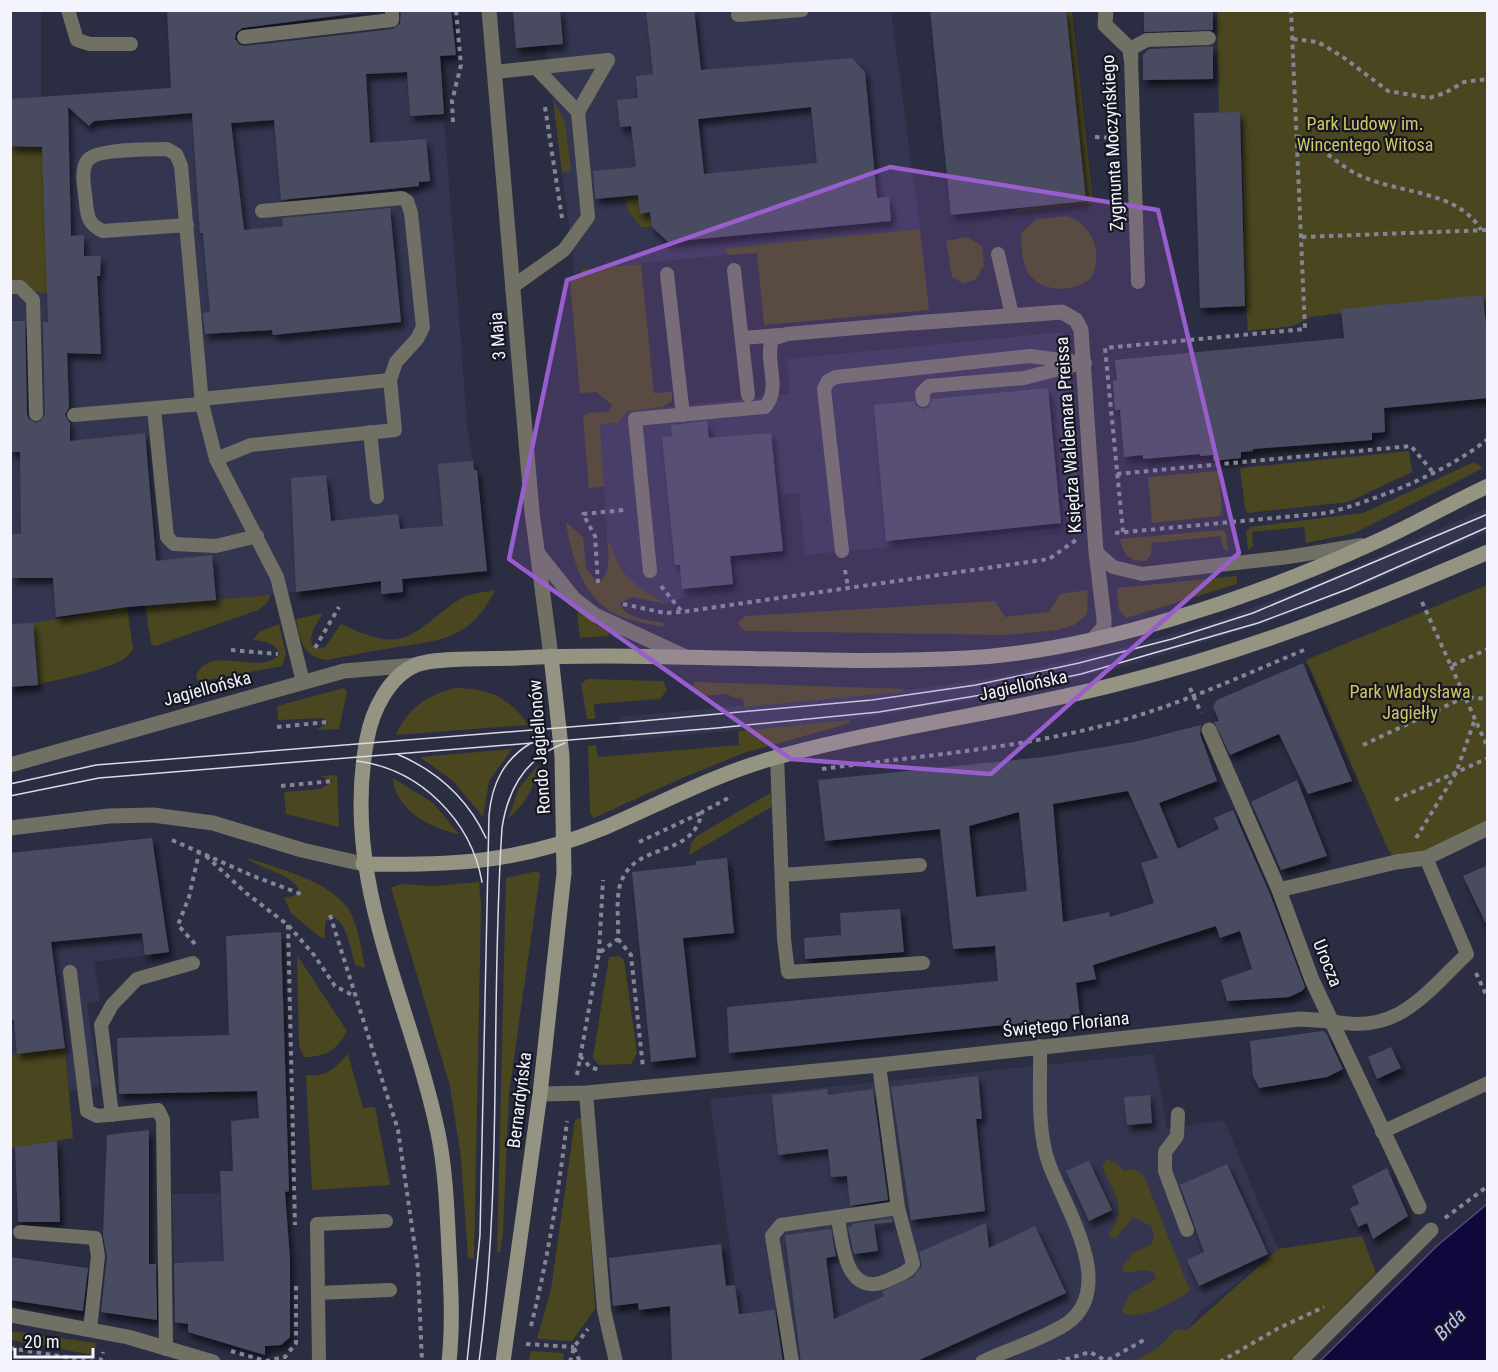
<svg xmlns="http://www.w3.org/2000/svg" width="1498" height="1372" font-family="'Roboto Condensed',sans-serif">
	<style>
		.built { fill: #343651 }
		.green { fill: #4a4620 }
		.water { fill: #10083c; stroke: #544f76; stroke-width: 1.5 }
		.building { fill: #484b61; fill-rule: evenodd; filter: url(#shadow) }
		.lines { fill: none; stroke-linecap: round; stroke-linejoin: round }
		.path { stroke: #848696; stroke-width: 4; stroke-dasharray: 4.5 4.5; stroke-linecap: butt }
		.service { stroke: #707064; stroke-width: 14 }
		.pedestrian { stroke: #707064; stroke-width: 15 }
		.minor { stroke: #707064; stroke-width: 15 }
		.tertiary { stroke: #707064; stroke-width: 15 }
		.secondary { stroke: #959482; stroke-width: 15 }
		.tram { stroke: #d9dae4; stroke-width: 1.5 }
		.marked { fill: #995ece; fill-opacity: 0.2; stroke: #995ece; stroke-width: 4.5; stroke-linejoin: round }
		.labels { text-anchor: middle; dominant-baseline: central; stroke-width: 4.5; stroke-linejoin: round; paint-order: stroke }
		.park-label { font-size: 18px; fill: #d0c764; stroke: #161720 }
		.street-label { font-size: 18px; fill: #f3f4fd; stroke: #161720 }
		.water-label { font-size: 20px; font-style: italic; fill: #bbc1f5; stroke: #161720 }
	</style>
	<defs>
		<filter id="shadow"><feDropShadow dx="3.5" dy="6" stdDeviation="3" flood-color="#0009"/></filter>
	</defs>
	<rect width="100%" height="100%" fill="#2b2d42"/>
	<!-- built -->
	<g class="built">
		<polygon points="11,11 41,11 41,97 391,73 440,65 467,425 474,469 477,470 487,571 402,579 403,592 381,594 380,581 271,595 87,611 87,614 56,617 38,685 12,687 11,693"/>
		<polygon points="513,11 891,11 920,229 727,248 727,255 583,269 575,275 546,45 516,48"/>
		<polygon points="1063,332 1082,529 805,555 799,493 778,495 731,556 733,584 712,586 667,604 632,583 614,556 607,536 600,424 618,423 628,411 790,394 787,359"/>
		<polygon points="1487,508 1487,532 1365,585 1263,624 1126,666 1005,694 849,720 621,741 619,717 933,687 1001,676 1121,648 1213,622 1309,587"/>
		<polygon points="152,838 169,952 94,962 100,1001 87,1003 99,1086 69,1091 65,1048 11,1055 10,853"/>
		<polygon points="1154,1054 1167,1129 1224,1120 1278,1249 1199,1313 1165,1361 784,1361 778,1310 739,1314 710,1099"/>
		<polygon points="233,1193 290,1260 290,1337 281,1345 265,1346 265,1355 188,1332 184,1263 174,1262 172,1194"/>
	</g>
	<!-- green -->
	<g class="green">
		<polygon points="1066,11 1072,11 1093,201 1089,204 1017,212 1015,209 1086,201"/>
		<polygon points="1217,11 1487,11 1487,321 1483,296 1342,309 1342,313 1311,317 1293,326 1248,331 1245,290 1242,127 1240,112 1219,113"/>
		<polygon points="553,100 565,121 571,171 562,172"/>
		<polygon points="42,143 48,294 11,286 11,146"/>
		<polygon points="638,195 641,214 650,212 652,227 641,227 628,211 625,197"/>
		<path d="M 1068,216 C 1093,226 1102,250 1093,275 C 1079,294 1039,294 1027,271 C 1021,260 1022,245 1021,233 L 1037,219 Z"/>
		<polygon points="920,229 929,310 764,325 757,253 727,255 726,248"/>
		<polygon points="967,237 982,246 984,265 976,279 964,284 952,277 946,241"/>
		<polygon points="641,264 654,393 672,392 672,401 663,407 628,411 618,423 600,424 604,487 589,488 583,416 588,413 608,412 612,405 596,392 580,393 570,282 583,269"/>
		<polygon points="1409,451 1412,472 1348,502 1248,513 1245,508 1240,468"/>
		<polygon points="1474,462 1483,468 1355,533 1306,543 1304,527 1252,532 1253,546 1248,550 1246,532 1250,527 1363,513"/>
		<polygon points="1218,471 1222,509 1220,516 1152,523 1148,477"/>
		<path d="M 566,522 L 583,537 L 586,568 L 598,583 C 613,571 608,554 607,536 C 620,575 632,585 667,604 L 632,597 L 620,603 C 625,619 649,620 664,623 L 663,627 C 650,624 635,622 622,617 C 583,602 572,559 566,522 Z"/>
		<path d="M 1222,530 L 1226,533 L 1228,552 L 1223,548 L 1221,536 L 1152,543 L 1151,555 L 1146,561 C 1130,562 1123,555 1120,539 Z"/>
		<polygon points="1237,576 1237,584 1126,618 1119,610 1117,588"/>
		<polygon points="1487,585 1487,828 1396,862 1387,847 1306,660"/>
		<path d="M 495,590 C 470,640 442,640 392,648 C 370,651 349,656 327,660 C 302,657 301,641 296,619 L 323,613 C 317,624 305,637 315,649 L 325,647 L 341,624 C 408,656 408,634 460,599 C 470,593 484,592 495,590 Z"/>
		<polygon points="1088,590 1087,614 1074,625 1058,630 1005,635 745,631 738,624 740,620 746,616 995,601 1005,617 1049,612 1060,594"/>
		<polygon points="271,595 266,604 258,610 155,646 151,644 145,605"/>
		<path d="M 127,607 L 133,649 C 125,669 59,678 38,685 L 33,623 L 87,614 L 87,611 Z"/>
		<polygon points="577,612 608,632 609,636 580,638"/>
		<path d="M 279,624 L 286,654 L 282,666 L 198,682 L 196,675 C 212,642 258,678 280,654 C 275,643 264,641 253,640 L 259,632 Z"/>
		<polygon points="587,679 663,681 667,690 660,699 594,704 595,719 587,719 581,684"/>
		<polygon points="694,682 904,689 901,692 744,707 743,699 735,698 727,694 699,696 694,691"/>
		<polygon points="344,688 347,692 339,729 316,730 328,723 323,718 278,720 277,706"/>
		<path d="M 455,688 C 488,688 511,698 528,725 L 396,735 C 408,708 427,695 455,688 Z"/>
		<polygon points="849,720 850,723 744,753 680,779 598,816 594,818 590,813 588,746 596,745 598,757 739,745 738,731"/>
		<polygon points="512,749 489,781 483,817 453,781 420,757"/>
		<path d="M 538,765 C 535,788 525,804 508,819 L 519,788 Z"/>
		<polygon points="337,775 339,827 286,814 284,792 321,789 333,781 320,776"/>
		<path d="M 393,778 L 433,803 L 459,834 C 431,829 395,810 393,778 Z"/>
		<polygon points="770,793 773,806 689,855 691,843 697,836"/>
		<path d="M 245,857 C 276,868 331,881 349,910 C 359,927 361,948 365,968 L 355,965 C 350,948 348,922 330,915 L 325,923 L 325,938 L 320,937 L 291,913 L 284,898 L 301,894 C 293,872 262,871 245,857 Z"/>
		<polygon points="537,871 540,875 509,1093 503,1233 500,1252 497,1252 506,878"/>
		<polygon points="479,882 481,906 474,1259 468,1258 461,1158 450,1086 391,888 401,884 433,886"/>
		<path d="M 297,955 L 347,1031 C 337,1050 326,1057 304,1057 L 299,1046 Z"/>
		<polygon points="619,956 624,960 637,1053 631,1064 599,1065 593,1058 609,957"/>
		<polygon points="65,1048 73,1138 11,1148 11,1055"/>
		<path d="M 348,1054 L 363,1108 L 375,1107 L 390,1185 L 312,1190 L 306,1075 C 327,1077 335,1068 348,1054 Z"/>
		<polygon points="580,1118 584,1125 595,1309 572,1341 537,1339 551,1289 575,1120"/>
		<path d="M 1107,1159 L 1116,1163 L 1124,1171 L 1134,1169 L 1144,1176 L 1190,1291 C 1173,1301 1145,1320 1124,1314 L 1122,1310 L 1130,1294 L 1156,1279 L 1153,1272 L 1144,1270 L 1124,1273 L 1122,1267 L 1133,1253 L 1152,1244 L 1154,1235 L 1151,1226 L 1133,1217 L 1115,1239 L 1109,1236 C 1110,1228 1115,1226 1117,1219 C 1124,1201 1107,1182 1102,1165 Z"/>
		<polygon points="1362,1236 1376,1273 1289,1361 1134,1361 1158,1348 1175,1330 1187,1330 1278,1249"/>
		<polygon points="11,1331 96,1343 93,1355 11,1340"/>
		<polygon points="531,1351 564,1353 563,1361 529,1361"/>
	</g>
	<!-- water -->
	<polygon class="water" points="1487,1204 1487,1361 1320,1361 1438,1245"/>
	<!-- building -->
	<g class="building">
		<polygon points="167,10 383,10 242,28 236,33 235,39 240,45 245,46 393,29 400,24 401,10 451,10 456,55 440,56 444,114 410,116 407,72 366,74 370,143 426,139 430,181 419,182 419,186 281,200 274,120 231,123 244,230 283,226 282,218 390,208 401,322 273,335 272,330 205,334 203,313 210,312 203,233 200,233 192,113 94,121 89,126 68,107 71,236 84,235 84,256 101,256 100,276 97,276 101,354 67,353 69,407 65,415 70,423 70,441 145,433 156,561 212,555 216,600 127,607 56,617 53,578 12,578 11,534 21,534 20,452 10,452 10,321 25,321 27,414 29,419 36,423 41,421 45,414 43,322 48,322 42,147 10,146 10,99 171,88"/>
		<polygon points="513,10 560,10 563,44 516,48"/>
		<path d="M 646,10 L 694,10 L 701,70 L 852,58 L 865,72 L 877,198 L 889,197 L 891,221 L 668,242 L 652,227 L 650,212 L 640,214 L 638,195 L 595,199 L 593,171 L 636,167 L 631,126 L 620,127 L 617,100 L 638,98 L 636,76 L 653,74 ZM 811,107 L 817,163 L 704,174 L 698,119 Z"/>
		<polygon points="930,10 1066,10 1086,201 951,215"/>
		<polygon points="1144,10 1213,10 1213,30 1144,32"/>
		<polygon points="1213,46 1213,79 1143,80 1143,55 1149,49"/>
		<polygon points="1240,112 1245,306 1200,308 1194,113"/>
		<polygon points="1483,295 1488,344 1488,398 1384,408 1385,432 1372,433 1372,440 1253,449 1253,451 1241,452 1241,458 1213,461 1213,455 1200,456 1200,454 1143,459 1143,455 1124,457 1120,410 1115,410 1113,381 1117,380 1115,360 1344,338 1341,309"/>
		<polygon points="1048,388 1061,523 886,541 874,405 914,401 916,406 924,409 929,407 932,399"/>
		<polygon points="707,421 709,438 771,433 783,551 730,556 733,584 682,589 680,565 675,565 662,437 672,436 671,425"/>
		<polygon points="473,461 474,470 477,470 487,571 402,579 403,592 381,594 381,581 296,592 291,478 326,475 331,521 398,514 400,529 443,526 438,464"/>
		<polygon points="33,623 38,685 10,687 10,624"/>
		<polygon points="1303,663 1352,781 1308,794 1279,734 1230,755 1214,722 1219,721 1213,707 1217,700"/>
		<path d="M 1201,725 L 1200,734 L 1217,781 L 1159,803 L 1178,849 L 1219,829 L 1214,818 L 1233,810 L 1270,894 L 1305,987 L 1302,991 L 1289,997 L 1227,1001 L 1221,980 L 1252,969 L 1240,931 L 1220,938 L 1216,926 L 1093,965 L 1096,979 L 1076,983 L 1080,1017 L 729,1053 L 727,1007 L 998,981 L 995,946 L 953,949 L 940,829 L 825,841 L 818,780 L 1044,757 L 1134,742 ZM 1128,791 L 1158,858 L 1141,863 L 1154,903 L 1110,917 L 1109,912 L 1063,922 L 1053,804 ZM 1019,812 L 1027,891 L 976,897 L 969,826 Z"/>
		<polygon points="1297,780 1327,856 1281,870 1251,802"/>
		<polygon points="152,838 169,952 145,955 142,933 51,942 65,1048 17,1054 14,1020 10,1020 10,853"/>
		<polygon points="727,858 734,933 683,938 696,1057 651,1062 632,872 696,865 696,861"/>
		<polygon points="1488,865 1488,928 1463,876"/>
		<polygon points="900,909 904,952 805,959 804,938 841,935 840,913"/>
		<polygon points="281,932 289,1191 285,1192 290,1260 290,1337 281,1345 265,1346 265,1355 188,1332 188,1324 175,1322 174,1263 224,1261 220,1171 233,1171 231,1121 259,1118 257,1091 119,1094 117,1038 229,1035 226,936"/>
		<polygon points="1323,1031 1326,1033 1343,1069 1327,1077 1259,1088 1253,1076 1250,1041"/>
		<polygon points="1391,1047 1401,1068 1377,1079 1368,1057"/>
		<polygon points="978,1076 982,1119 976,1119 985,1211 911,1220 891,1087"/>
		<polygon points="827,1089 828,1095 873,1089 888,1200 850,1206 847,1176 831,1177 828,1149 778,1155 772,1095"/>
		<polygon points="1150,1095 1152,1123 1127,1125 1124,1097"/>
		<polygon points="149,1130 149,1264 156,1264 157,1320 101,1312 107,1257 103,1235 107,1135"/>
		<polygon points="57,1141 60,1222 18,1222 15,1147"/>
		<polygon points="1089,1161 1112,1210 1089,1221 1066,1171"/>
		<polygon points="1227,1164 1268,1254 1199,1286 1187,1260 1204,1252 1180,1185"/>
		<polygon points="1387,1168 1408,1216 1373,1239 1367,1223 1358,1227 1350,1208 1359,1204 1352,1186"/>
		<polygon points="891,1218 893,1222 874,1224 878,1251 854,1254 848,1227 852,1227 852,1224"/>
		<polygon points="986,1223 989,1248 1035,1226 1066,1293 915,1362 801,1362 785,1235 831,1229 836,1256 826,1258 834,1319 884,1296 882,1291 913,1277 922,1266 919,1252"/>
		<polygon points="721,1244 726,1286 735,1285 739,1314 775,1310 783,1362 672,1362 670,1306 639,1310 638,1303 613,1306 609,1258"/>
		<polygon points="10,1257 88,1268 83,1311 10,1300"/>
	</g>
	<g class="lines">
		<!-- path -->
		<g class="path">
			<polyline points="1293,39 1318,42 1343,57 1388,91 1429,98 1445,93 1464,82 1488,79"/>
			<polyline points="545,107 562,218"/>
			<polyline points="453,122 452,101 461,65 456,10"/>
			<path d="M 1297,136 C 1321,145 1339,167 1363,177 C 1403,194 1458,191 1481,230"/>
			<polyline points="1095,137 1116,138"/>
			<polyline points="1302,237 1488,230"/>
			<polyline points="1117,474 1411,446 1432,471"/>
			<polyline points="1123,532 1105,348 1305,329 1291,10"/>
			<path d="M 1115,533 L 1327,513 C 1377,500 1447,472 1488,439"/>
			<polyline points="845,570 848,587"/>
			<polyline points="598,583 595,536 583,514 624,510"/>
			<polyline points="661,586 682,612"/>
			<polyline points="1422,602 1451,666 1488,649"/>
			<polyline points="623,604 665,613 682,612 1049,559 1076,540"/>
			<polyline points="315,648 339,607"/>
			<polyline points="231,650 278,654"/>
			<polyline points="1451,666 1488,748"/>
			<polyline points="1190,688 1201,713"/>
			<polyline points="277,727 328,722"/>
			<polyline points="1363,745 1465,697 1488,699"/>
			<path d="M 822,769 C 917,756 1016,749 1109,724 C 1177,706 1239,677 1304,650"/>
			<polyline points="281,786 333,781"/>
			<polyline points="1395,800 1488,758"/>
			<polyline points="1416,838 1456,773 1475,719"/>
			<polyline points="172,840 253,876 301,894"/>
			<polyline points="639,842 701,813"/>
			<polyline points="206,856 246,893 288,925 314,955 335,986 354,996"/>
			<polyline points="330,915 398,1130 418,1269 422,1362"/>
			<polyline points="288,925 295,1225"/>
			<polyline points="618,939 631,955 643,1068"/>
			<polyline points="195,944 178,925 189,897 199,853"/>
			<polyline points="599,953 603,880"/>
			<polyline points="1476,973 1488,999"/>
			<polyline points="580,1056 590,1067 599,1070"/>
			<path d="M 577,1075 L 599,953 L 618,939 C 619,922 615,898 621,882 C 637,840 692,860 702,812 L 732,796"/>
			<polyline points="1445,1218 1488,1186"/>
			<path d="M 531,1326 C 548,1258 559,1190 567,1121"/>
			<polyline points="526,1344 574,1347"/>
			<polyline points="10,1348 95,1362"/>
			<polyline points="574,1348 580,1362"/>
			<polyline points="231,1351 266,1361 285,1357 296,1343 296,1286"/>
			<polyline points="1108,1360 1144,1340"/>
			<polyline points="100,1362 103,1352"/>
			<polyline points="570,1362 574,1347 588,1329"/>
			<polyline points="1057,1362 1090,1352 1108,1362"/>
			<polyline points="1220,1362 1277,1329 1324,1307"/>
		</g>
		<!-- service -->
		<g class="service">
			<polyline points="68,10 77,40 90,44 131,44"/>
			<polyline points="738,15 802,10"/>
			<polyline points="244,37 392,20 392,10"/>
			<polyline points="1130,49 1147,40 1209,38"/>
			<polyline points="1131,59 1138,282"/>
			<polyline points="495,72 608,60"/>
			<polyline points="578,112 608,60"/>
			<polyline points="262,211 402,198 407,201 411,213 423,327 417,339 396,362 390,380"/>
			<path d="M 187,225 L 103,231 C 89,225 87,217 86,202 C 85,190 80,172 87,161 C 95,148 151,150 167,149 L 176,154 L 181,166 L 202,404 L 216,459 L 277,577 L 303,682"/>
			<polyline points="998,254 1012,315"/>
			<polyline points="734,270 748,395"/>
			<polyline points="667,274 683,415"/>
			<polyline points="10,287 20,287 33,300 36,414"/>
			<polyline points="512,287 564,250 588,217 578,112 536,68"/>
			<polyline points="743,338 779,335"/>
			<polyline points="201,399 390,380 395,430 251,445 216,459"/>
			<polyline points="923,400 922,393 929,386 1024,378 1074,365"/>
			<polyline points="154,409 167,537 174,544 216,546 257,536"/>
			<polyline points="74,415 202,404"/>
			<polyline points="370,432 377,497"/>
			<polyline points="842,551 824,389 828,381 836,377 1030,356 1085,363"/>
			<polyline points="1096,552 1113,567 1142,574 1288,557 1361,545"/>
			<path d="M 650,571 L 635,419 L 765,407 C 782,387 764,362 772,339 L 787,334 L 913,323"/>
			<polyline points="777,756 784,939 788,972 923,963"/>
			<polyline points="782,875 920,865"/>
			<polyline points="70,972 87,1111 97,1116 158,1110 163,1120 166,1349"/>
			<path d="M 1331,1021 C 1397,1036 1425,994 1467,954 L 1426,858"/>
			<polyline points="586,1093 604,1310 616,1362"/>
			<polyline points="1178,1114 1177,1136 1165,1152 1165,1171 1187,1230"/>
			<polyline points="112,1115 101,1025 112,1005 137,979 193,963"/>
			<polyline points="1382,1132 1488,1083"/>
			<path d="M 838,1218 C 842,1242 845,1298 886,1281 C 896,1276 907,1274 913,1264 L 898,1208"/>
			<polyline points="386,1221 317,1224 318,1293 390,1290"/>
			<polyline points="20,1232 95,1238 98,1256 90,1330"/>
			<polyline points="318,1293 319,1362"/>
			<polyline points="792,1362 772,1236 781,1225 898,1208 879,1065"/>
			<path d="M 982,1362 C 1009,1349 1041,1340 1066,1324 C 1119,1288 1064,1206 1049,1164 C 1036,1128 1041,1084 1040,1046"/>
		</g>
		<!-- pedestrian -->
		<polyline class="pedestrian" points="1299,1362 1431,1230"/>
		<!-- minor -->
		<g class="minor">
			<polyline points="1106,10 1105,25 1130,49 1131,59"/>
			<polyline points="913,323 1062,312 1076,320 1081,330 1096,552 1104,619 1104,627 1094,638"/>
			<polyline points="1209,730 1279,890 1312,980 1419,1207"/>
			<polyline points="1279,890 1396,862 1426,858 1488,828"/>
			<polyline points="540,1094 586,1093 879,1065 1300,1019 1331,1021"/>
			<polyline points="10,1315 128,1337 213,1362"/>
		</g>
		<!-- tertiary -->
		<g class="tertiary">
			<polyline points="489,10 532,512 551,656"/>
			<polyline points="539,555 574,599 595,615 686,657"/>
			<polyline points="10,765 344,671 416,665"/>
			<polyline points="10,828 109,816 153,815 213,823 302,850 363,864"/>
		</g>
		<!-- secondary -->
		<g class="secondary">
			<path d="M 363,864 C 453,866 522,862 606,827 C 664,802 719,772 781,756 C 893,726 1009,712 1121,683 C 1248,651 1368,604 1488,552"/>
			<path d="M 449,1362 C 453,1324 451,1289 449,1251 C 447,1212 446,1172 438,1133 C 410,999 340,881 367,739 C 372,711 389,676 416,665 C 434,657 495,659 517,658 C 667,651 818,666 967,658 C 1097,651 1255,597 1373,543 C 1412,526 1449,504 1488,486"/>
			<polyline points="503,1362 540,1094 564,873 562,756 551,656"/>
		</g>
		<!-- tram -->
		<g class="tram">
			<path d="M 397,754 C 437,771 467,797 486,838"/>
			<path d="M 357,761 C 420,769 471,820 482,882"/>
			<polyline points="10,784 96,765 631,722 872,700 976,685 1079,663 1172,639 1253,613 1488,514"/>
			<polyline points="10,796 99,778 717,728 879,712 981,695 1081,674 1258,623 1348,589 1488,527"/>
			<path d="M 467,1362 L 480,1235 L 489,815 C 492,784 503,760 531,743"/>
			<path d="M 479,1362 C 503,1184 490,1006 502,828 C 508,788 526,757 565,743"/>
		</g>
	</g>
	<!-- marked area -->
	<path class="marked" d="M 890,167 L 1158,210 L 1239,553 L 991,774 L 791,759 L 509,559 L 567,280 Z"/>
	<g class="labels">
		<!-- park labels -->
		<g class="park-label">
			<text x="1365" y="123">Park Ludowy im.<tspan x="1365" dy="21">Wincentego Witosa</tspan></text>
			<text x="1410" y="691">Park Władysława<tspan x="1410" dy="21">Jagiełły</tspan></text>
		</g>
		<!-- street labels -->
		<g class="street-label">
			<text transform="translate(1112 143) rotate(-93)">Zygmunta Moczyńskiego</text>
			<text transform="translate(497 336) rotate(-95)">3 Maja</text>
			<text transform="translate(1068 435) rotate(-94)">Księdza Waldemara Preissa</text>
			<text transform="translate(1023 685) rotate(-12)">Jagiellońska</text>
			<text transform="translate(207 688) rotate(-15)">Jagiellońska</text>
			<text transform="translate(539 747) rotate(-94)">Rondo Jagiellonów</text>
			<text transform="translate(1328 963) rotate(68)">Urocza</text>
			<text transform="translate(1066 1024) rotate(-6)">Świętego Floriana</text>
			<text transform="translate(519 1100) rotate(-83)">Bernardyńska</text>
		</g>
		<!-- water labels -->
		<g class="water-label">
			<text transform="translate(1450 1324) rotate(-45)">Brda</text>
		</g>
	</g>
	<!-- border -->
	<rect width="1498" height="1372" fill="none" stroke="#f3f4fd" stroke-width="24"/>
	<!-- scale -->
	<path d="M15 1348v9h78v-9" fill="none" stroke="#f3f4fd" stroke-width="3"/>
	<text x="24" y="1348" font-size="18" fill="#f3f4fd" stroke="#161720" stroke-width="4.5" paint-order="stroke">20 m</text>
</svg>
